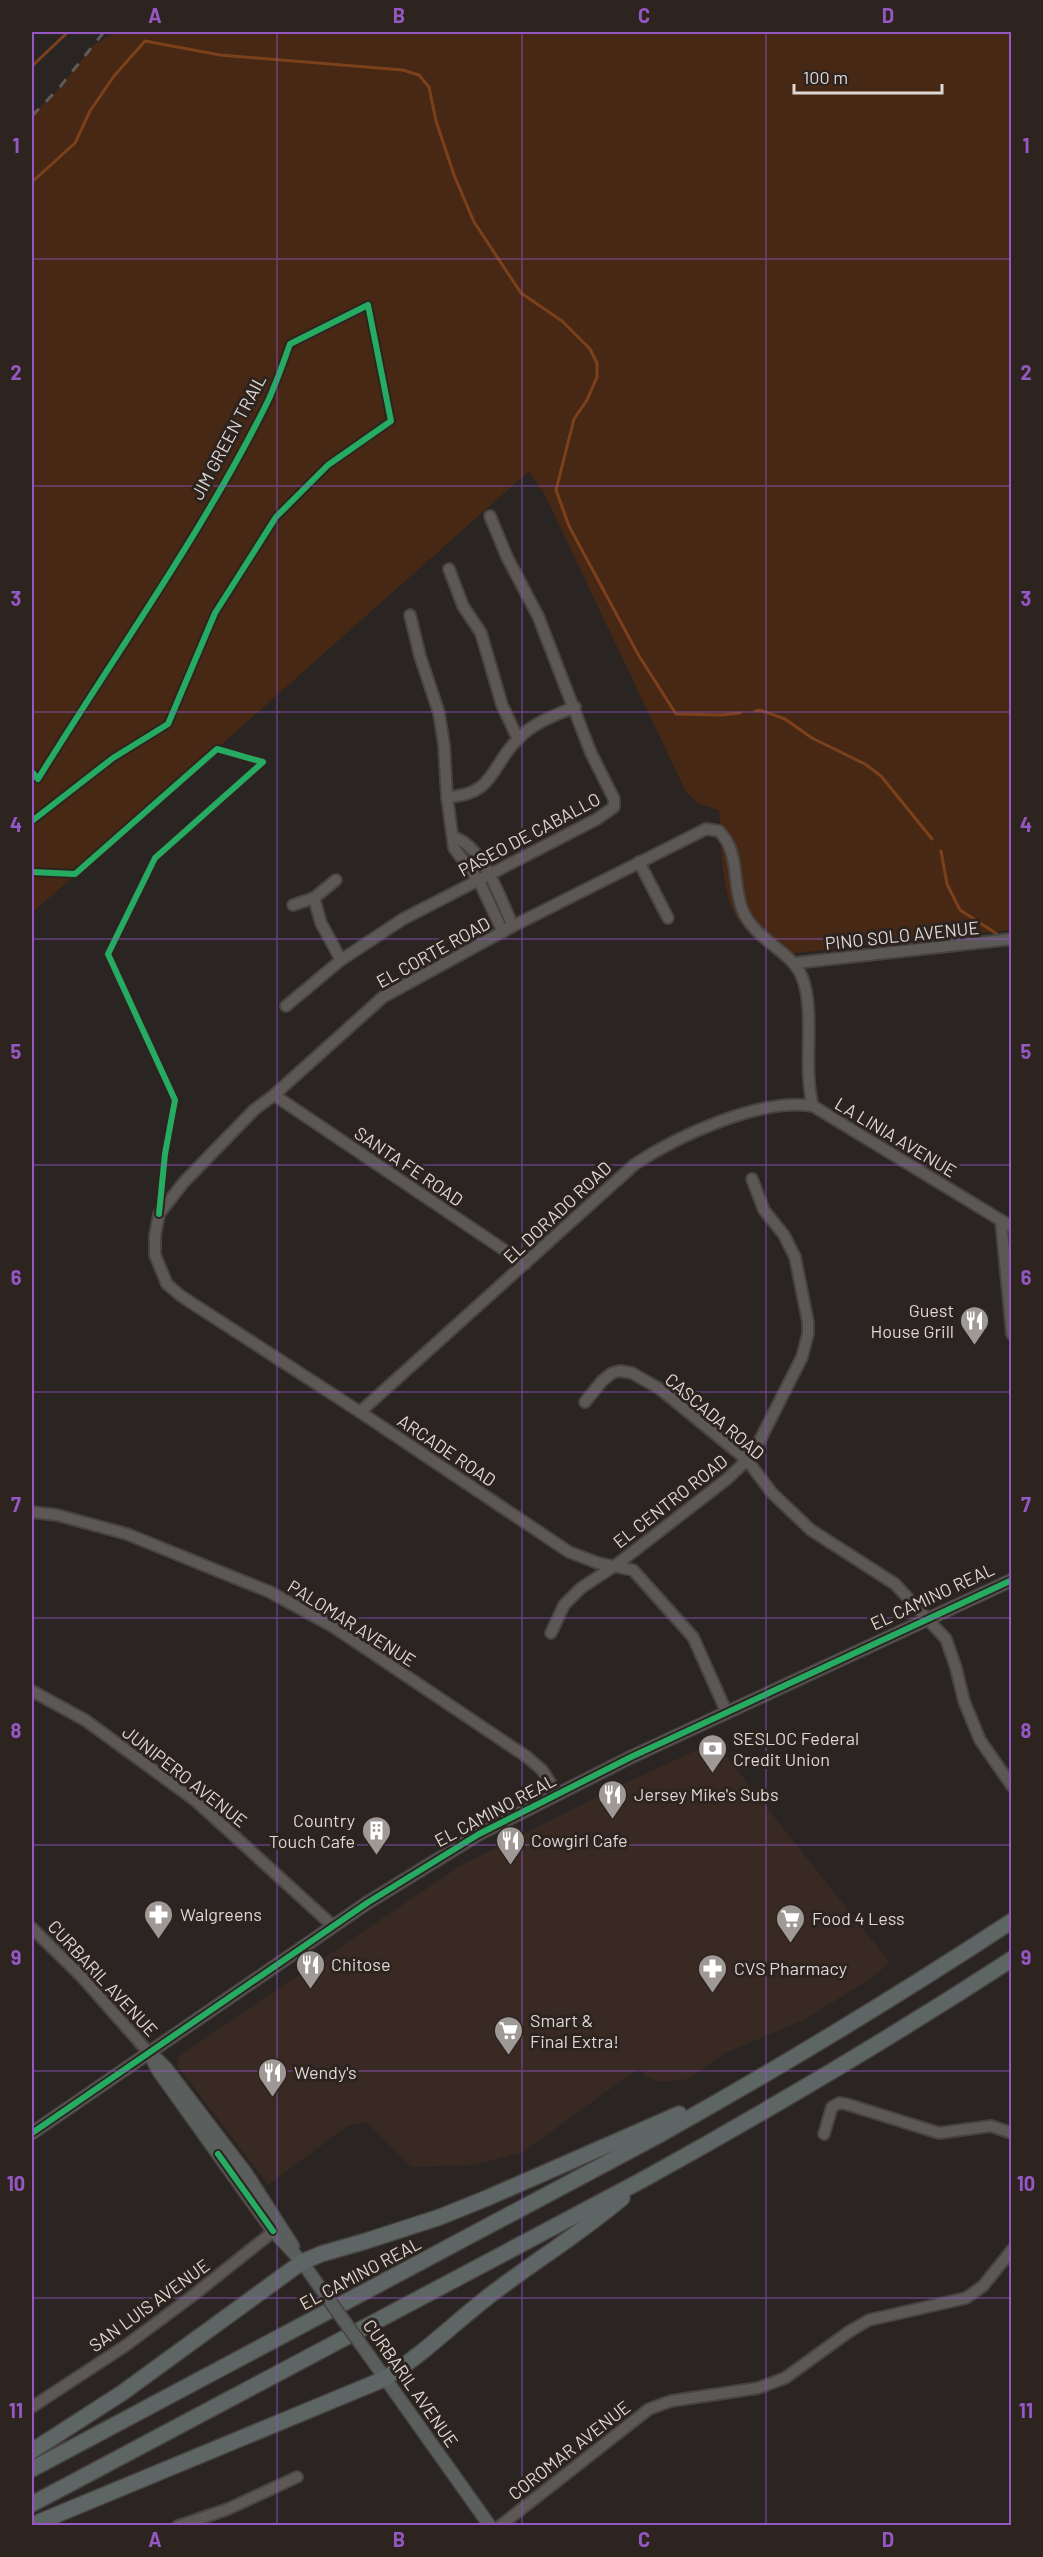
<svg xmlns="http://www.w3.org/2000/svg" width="1043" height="2557" font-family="Barlow,sans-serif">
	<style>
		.built { fill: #382a23 }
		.green { fill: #472815 }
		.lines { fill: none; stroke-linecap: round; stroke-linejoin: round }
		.stream { stroke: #7c411b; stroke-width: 3 }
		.minor-casing { stroke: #474340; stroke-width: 14 }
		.major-casing { stroke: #474340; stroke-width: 15 }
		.highway-casing { stroke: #474340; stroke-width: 18 }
		.minor { stroke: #5c5856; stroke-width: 10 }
		.major { stroke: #5a5e5d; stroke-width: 12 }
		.highway { stroke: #5e6665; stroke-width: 15 }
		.rail { stroke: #5f5b59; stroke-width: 3; stroke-dasharray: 10 10; stroke-linecap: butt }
		.major-bridge-casing { stroke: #474340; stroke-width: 15; stroke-linecap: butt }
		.major-bridge { stroke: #5a5e5d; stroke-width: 12 }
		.cycleway-casing { stroke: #2e241f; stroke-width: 10 }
		.cycleway { stroke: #26ab63; stroke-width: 6 }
		.grid { fill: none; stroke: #9457c4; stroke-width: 1.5; stroke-opacity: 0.55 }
		.labels { text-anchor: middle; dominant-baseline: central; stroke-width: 6; stroke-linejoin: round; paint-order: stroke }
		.street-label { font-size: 18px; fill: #ded7d4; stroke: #2e241f }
		.poi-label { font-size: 18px; fill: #ded7d4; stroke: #2e241f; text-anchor: start }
		.neatline { fill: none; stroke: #9457c4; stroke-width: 2 }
		.grid-label { font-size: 20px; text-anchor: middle; font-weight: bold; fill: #9457c4 }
	</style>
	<rect width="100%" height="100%" fill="#2a2522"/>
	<!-- built -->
	<polygon class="built" points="715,1742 890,1963 865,1982 804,2020 725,2053 688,2079 660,2082 646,2077 639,2068 523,2152 475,2165 411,2167 367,2123 349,2125 268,2185 177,2065 179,2056 460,1866 627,1782"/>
	<!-- green -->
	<path class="green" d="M 115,32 L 1011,32 L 1011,930 L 778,955 C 766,945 752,937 742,925 C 719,898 722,844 719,810 L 699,804 L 686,792 L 545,495 L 529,471 L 32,913 L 32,116 L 59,88 L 94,45 Z"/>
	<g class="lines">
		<!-- stream -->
		<g class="stream">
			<polyline points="32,66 68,32"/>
			<polyline points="32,182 75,143 90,111 114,76 145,41 220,55 403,70 419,75 429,87 436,121 454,175 474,222 521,293 562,321 590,349 597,363 597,377 587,400 574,419 556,490 569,526 639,656 676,714 721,715 740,713"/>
			<polyline points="755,711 760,710 785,719 812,738 865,764 881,776 932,839"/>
			<polyline points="941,851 947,884 960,910 997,934"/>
		</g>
		<defs>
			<g id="minor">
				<polyline points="449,569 463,606 481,633 502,705 518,739"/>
				<polyline points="410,615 420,656 439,713 444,745 447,797 454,848 479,881 503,932"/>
				<path d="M 447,797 C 495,795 491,765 518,739 C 533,723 555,715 575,707"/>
				<path d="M 453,837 C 483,845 501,901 513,926"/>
				<polyline points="639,862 668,918"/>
				<polyline points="314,898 321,923 341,960"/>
				<polyline points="293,905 314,898 336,880"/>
				<polyline points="795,963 1012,939"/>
				<polyline points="286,1006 341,960 403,919 597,819 614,807 614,799 591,753 538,616 507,557 490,516"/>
				<polyline points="274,1095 525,1264"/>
				<polyline points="1001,1220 1012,1334"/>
				<polyline points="585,1402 602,1381 612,1373 620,1371 632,1373 660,1389 747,1460 772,1493 811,1530 895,1584 946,1639 956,1668 964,1701 980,1740 1012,1786"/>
				<path d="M 360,1412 L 635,1164 C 678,1136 761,1097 813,1106"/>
				<polyline points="32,1512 57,1515 127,1534 270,1592 332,1626 527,1757 542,1770 557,1793"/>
				<polyline points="551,1633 564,1605 581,1588 616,1565 727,1479 747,1460 759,1442 802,1357 808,1334 808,1322 795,1257 784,1235 764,1210 752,1179"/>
				<polyline points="32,1691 85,1720 196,1801 333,1926"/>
				<path d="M 727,1713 L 693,1637 L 633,1570 L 598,1563 L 569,1552 L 360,1412 L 181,1296 L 167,1284 L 155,1255 L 155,1236 L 159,1214 L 184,1182 L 254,1110 L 274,1095 L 383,997 L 513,926 L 706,829 L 719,831 C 740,852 732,882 742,909 C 754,940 791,950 802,977 C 816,1012 802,1067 813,1106 L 1012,1227"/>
				<polyline points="32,1928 82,1977 149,2053"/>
				<polyline points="824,2134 832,2107 839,2103 846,2104 939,2133 991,2126 1012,2133"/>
				<polyline points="32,2407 125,2346 191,2297 279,2227"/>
				<polyline points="178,2526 228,2509 297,2477"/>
				<polyline points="500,2526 649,2409 671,2401 758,2388 785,2378 850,2331 869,2320 966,2298 983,2286 1012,2250"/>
			</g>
			<g id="major">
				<polyline points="149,2053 159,2072 273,2231 302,2262 319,2286"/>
				<polyline points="157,2059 166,2068 246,2173 293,2246"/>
				<polyline points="32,2133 367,1903 479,1834 631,1757 1012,1580"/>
				<polyline points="370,2357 490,2526"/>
			</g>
			<g id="highway">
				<polyline points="32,2451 122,2393 302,2262 321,2254 366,2241 440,2217 487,2198 679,2114"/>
				<path d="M 32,2469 L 659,2135 C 779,2068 896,1997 1012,1921"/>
				<path d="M 32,2504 L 644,2179 C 769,2110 892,2037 1012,1959"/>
				<path d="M 32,2525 L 384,2379 C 423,2355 456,2321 493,2293 C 535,2261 581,2233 622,2198"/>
			</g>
		</defs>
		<!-- minor casing -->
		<use href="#minor" class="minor-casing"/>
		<!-- major casing -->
		<use href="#major" class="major-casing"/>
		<!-- highway casing -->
		<use href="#highway" class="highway-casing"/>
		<!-- minor -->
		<use href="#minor" class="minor"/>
		<!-- major -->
		<use href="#major" class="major"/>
		<!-- highway -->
		<use href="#highway" class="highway"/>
		<!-- rail -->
		<polyline class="rail" points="32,116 59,88 104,32"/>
		<defs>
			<polyline id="major-bridge" points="319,2286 370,2357"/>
		</defs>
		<!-- major-bridge casing -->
		<use href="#major-bridge" class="major-bridge-casing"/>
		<!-- major-bridge -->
		<use href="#major-bridge" class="major-bridge"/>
		<defs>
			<g id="cycleway">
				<path d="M 32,772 L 38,779 C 115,654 202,534 267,403 C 276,384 283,363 290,344 L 368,305 L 391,421 L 328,465 L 276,517 L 215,613 L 168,724 L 113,758 L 32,821"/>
				<polyline points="32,872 75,874 217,749 263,762 155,858 108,954 175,1100 165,1154 159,1214"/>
				<polyline points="32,2133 367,1903 479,1834 631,1757 1012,1580"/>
				<polyline points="218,2154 273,2231"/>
			</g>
		</defs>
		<!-- cycleway casing -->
		<use href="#cycleway" class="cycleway-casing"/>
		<!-- cycleway -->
		<use href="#cycleway" class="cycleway"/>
	</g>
	<!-- grid -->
	<path class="grid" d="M 277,32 L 277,2526M 522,32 L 522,2526M 766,32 L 766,2526M 32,259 L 1012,259M 32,486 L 1012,486M 32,712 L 1012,712M 32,939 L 1012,939M 32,1165 L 1012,1165M 32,1392 L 1012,1392M 32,1618 L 1012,1618M 32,1845 L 1012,1845M 32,2071 L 1012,2071M 32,2298 L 1012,2298"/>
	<!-- icons -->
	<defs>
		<symbol id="restaurant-pin" viewBox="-11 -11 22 30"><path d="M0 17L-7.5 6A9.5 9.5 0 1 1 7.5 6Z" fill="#9f9996" stroke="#2e241f"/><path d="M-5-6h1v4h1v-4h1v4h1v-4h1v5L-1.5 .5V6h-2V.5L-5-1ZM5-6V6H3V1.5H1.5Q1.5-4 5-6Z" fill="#fff"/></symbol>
		<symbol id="bank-pin" viewBox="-11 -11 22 30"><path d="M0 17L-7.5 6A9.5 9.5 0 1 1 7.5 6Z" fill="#9f9996" stroke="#2e241f"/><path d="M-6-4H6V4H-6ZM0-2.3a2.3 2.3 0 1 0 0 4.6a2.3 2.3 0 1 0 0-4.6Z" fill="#fff"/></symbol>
		<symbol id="building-pin" viewBox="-11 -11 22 30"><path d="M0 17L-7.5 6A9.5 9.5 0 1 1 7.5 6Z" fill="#9f9996" stroke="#2e241f"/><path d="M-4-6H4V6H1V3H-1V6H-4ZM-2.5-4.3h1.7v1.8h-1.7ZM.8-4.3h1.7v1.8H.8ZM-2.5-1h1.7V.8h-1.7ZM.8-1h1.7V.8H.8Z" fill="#fff"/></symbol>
		<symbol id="pharmacy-pin" viewBox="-11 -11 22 30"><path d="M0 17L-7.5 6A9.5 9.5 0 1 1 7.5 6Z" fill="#9f9996" stroke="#2e241f"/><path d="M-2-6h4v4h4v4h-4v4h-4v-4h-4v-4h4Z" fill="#fff"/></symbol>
		<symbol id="supermarket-pin" viewBox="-11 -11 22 30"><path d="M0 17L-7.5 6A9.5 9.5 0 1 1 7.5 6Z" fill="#9f9996" stroke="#2e241f"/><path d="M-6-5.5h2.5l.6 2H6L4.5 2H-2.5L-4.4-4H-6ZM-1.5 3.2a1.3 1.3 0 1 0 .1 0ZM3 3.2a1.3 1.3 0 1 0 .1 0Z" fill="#fff"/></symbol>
	</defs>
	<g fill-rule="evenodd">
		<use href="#restaurant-pin" x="958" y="1304" width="33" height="45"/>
		<use href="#bank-pin" x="696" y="1732" width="33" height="45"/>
		<use href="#restaurant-pin" x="596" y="1778" width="33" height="45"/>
		<use href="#building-pin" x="360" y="1814" width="33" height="45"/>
		<use href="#restaurant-pin" x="494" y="1824" width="33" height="45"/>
		<use href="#pharmacy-pin" x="142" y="1898" width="33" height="45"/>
		<use href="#supermarket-pin" x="774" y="1902" width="33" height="45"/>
		<use href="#restaurant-pin" x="294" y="1948" width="33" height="45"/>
		<use href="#pharmacy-pin" x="696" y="1952" width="33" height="45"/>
		<use href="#supermarket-pin" x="492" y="2014" width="33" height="45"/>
		<use href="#restaurant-pin" x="256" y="2056" width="33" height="45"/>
	</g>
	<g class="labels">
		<!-- street labels -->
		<g class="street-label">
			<text transform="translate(228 437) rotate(-62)">JIM GREEN TRAIL</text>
			<text transform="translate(529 834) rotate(-28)">PASEO DE CABALLO</text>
			<text transform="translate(902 935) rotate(-6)">PINO SOLO AVENUE</text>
			<text transform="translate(433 952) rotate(-29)">EL CORTE ROAD</text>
			<text transform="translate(896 1137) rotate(31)">LA LINIA AVENUE</text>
			<text transform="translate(409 1166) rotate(34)">SANTA FE ROAD</text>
			<text transform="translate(557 1212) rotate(-43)">EL DORADO ROAD</text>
			<text transform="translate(715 1416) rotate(40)">CASCADA ROAD</text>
			<text transform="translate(447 1450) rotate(34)">ARCADE ROAD</text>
			<text transform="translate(670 1501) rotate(-38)">EL CENTRO ROAD</text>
			<text transform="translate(932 1596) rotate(-25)">EL CAMINO REAL</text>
			<text transform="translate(352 1623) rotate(32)">PALOMAR AVENUE</text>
			<text transform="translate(185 1776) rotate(38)">JUNIPERO AVENUE</text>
			<text transform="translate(495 1810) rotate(-28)">EL CAMINO REAL</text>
			<text transform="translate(103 1978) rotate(47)">CURBARIL AVENUE</text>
			<text transform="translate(360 2273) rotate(-28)">EL CAMINO REAL</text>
			<text transform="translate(149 2305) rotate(-36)">SAN LUIS AVENUE</text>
			<text transform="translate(411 2383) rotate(55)">CURBARIL AVENUE</text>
			<text transform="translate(569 2450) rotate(-38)">COROMAR AVENUE</text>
		</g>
		<!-- poi labels -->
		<g class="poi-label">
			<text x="954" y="1310" text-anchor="end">Guest<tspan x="954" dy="21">House Grill</tspan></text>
			<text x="733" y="1738">SESLOC Federal<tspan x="733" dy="21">Credit Union</tspan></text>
			<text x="634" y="1794">Jersey Mike's Subs</text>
			<text x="355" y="1820" text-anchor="end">Country<tspan x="355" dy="21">Touch Cafe</tspan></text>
			<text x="531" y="1840">Cowgirl Cafe</text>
			<text x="180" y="1914">Walgreens</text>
			<text x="812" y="1918">Food 4 Less</text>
			<text x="331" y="1964">Chitose</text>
			<text x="734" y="1968">CVS Pharmacy</text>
			<text x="530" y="2020">Smart &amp;<tspan x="530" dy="21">Final Extra!</tspan></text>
			<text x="294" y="2072">Wendy's</text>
		</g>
	</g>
	<!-- border -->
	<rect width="1043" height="2557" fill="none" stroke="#2e241f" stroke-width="66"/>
	<!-- scale -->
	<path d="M794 84v9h148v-9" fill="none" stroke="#ded7d4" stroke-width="3"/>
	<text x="803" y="84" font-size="18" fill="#ded7d4" stroke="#2e241f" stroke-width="4.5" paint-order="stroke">100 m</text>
	<rect x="33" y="33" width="977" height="2491" class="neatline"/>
	<g class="grid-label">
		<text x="155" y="23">A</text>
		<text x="399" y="23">B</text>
		<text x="644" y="23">C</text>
		<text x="888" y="23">D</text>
		<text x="16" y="153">1</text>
		<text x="1026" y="153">1</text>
		<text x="16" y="380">2</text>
		<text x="1026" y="380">2</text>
		<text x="16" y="606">3</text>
		<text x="1026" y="606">3</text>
		<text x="16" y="832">4</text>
		<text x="1026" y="832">4</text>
		<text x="16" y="1059">5</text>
		<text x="1026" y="1059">5</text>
		<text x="16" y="1285">6</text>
		<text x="1026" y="1285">6</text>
		<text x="16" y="1512">7</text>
		<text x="1026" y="1512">7</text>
		<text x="16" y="1738">8</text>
		<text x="1026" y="1738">8</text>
		<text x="16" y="1965">9</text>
		<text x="1026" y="1965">9</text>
		<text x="16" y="2191">10</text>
		<text x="1026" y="2191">10</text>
		<text x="16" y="2418">11</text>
		<text x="1026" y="2418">11</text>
		<text x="155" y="2547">A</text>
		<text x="399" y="2547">B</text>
		<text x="644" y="2547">C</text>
		<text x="888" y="2547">D</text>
	</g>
</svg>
